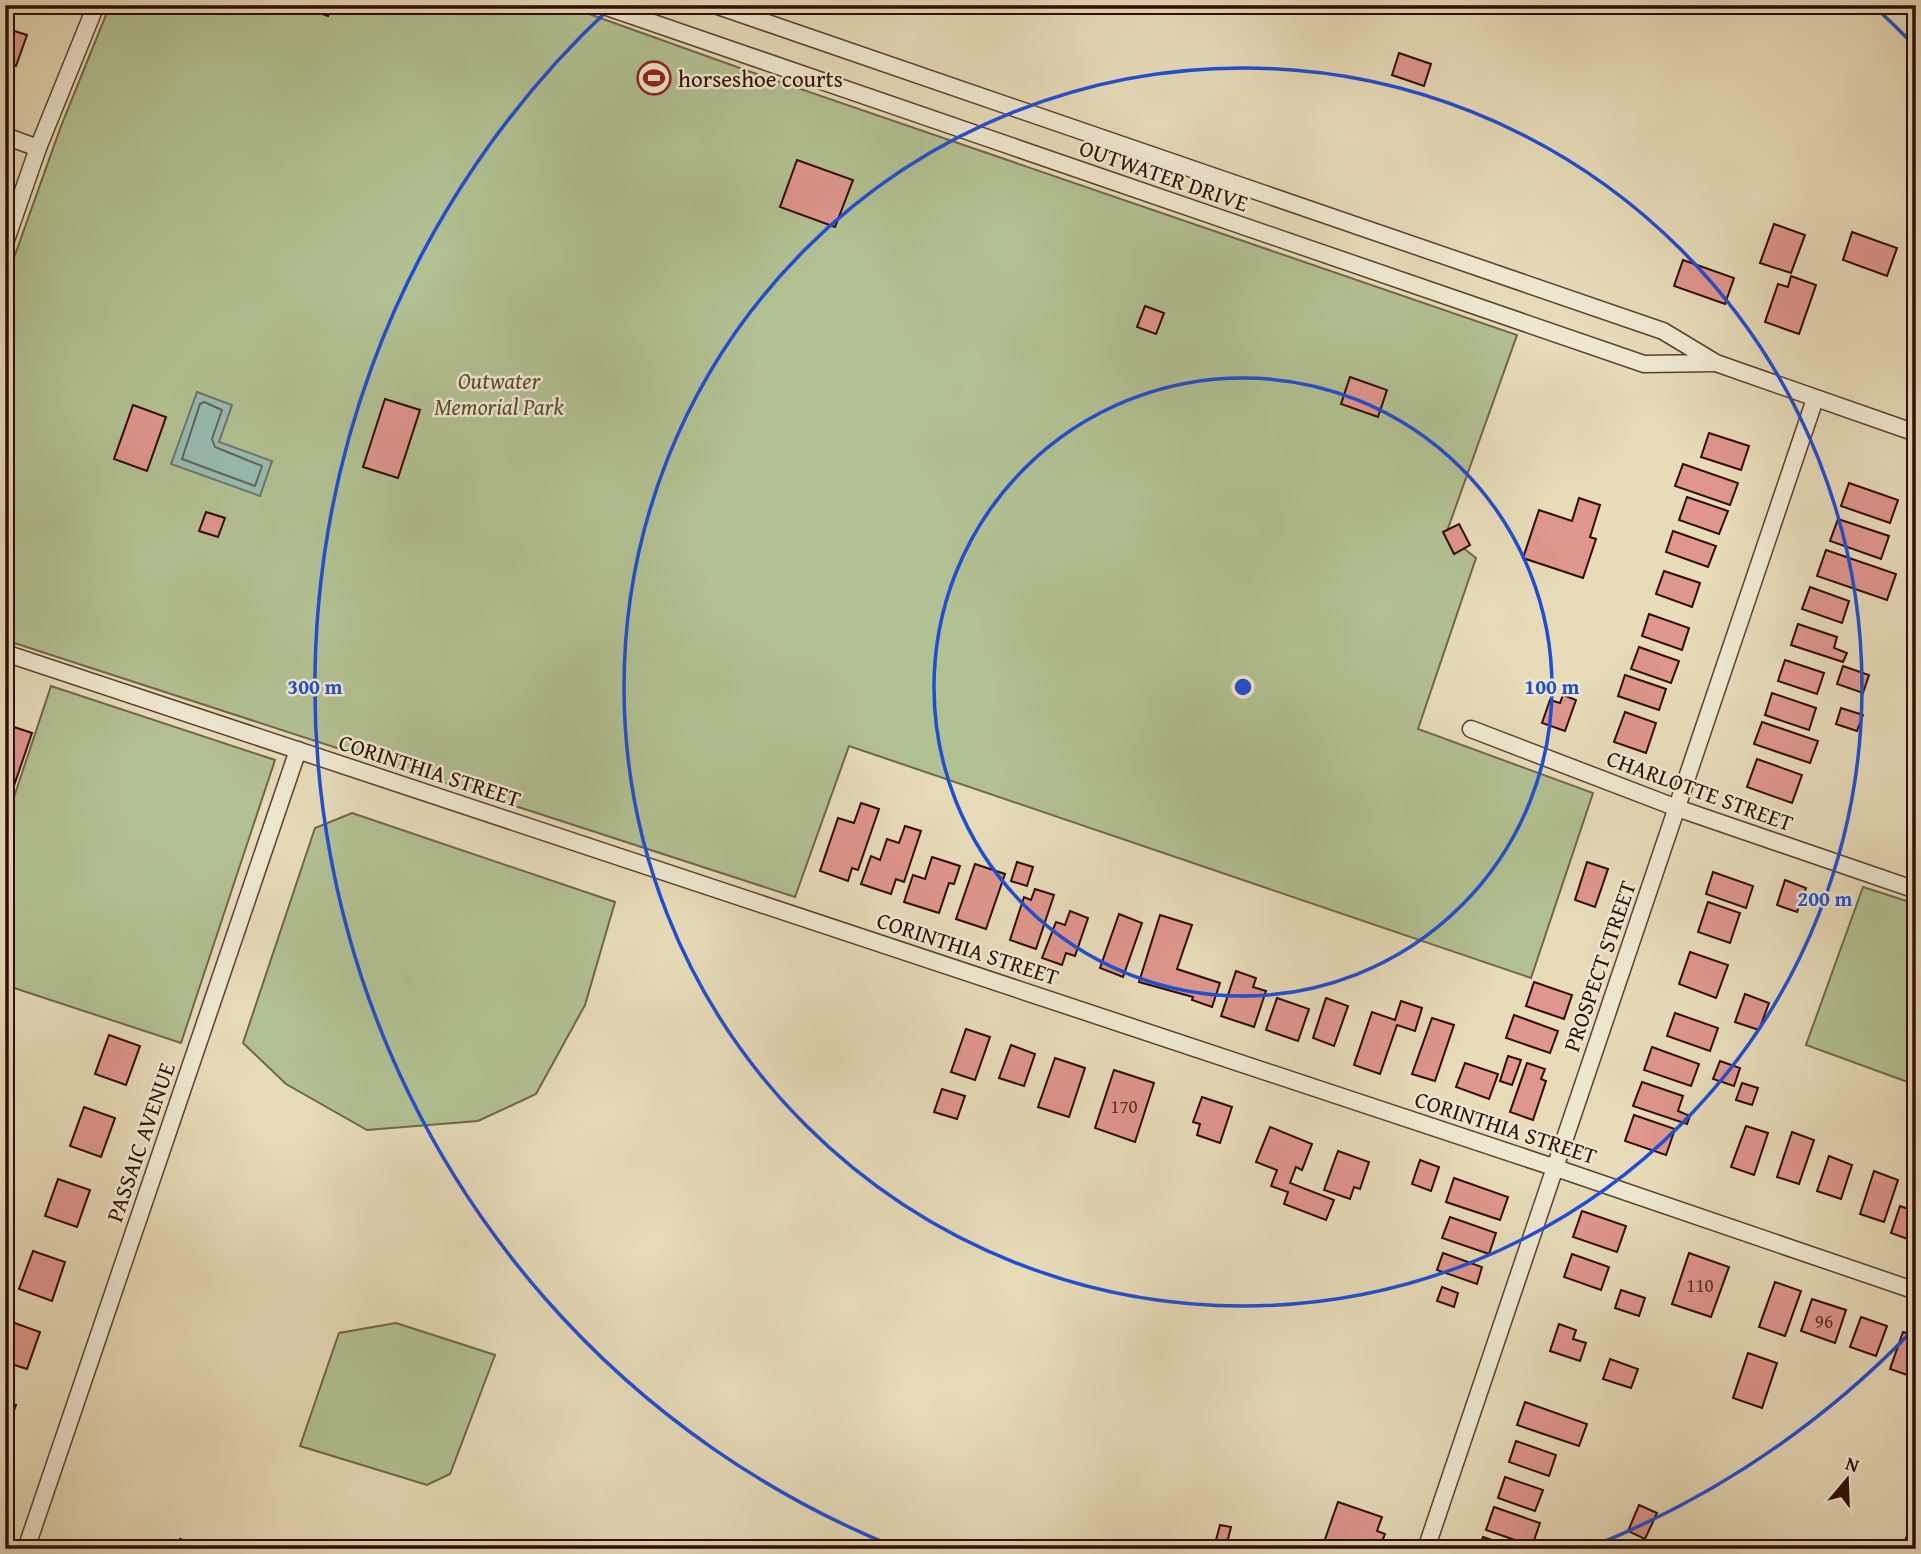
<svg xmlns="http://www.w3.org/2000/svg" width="1921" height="1554" font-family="'Gentium Book Plus',serif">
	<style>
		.green { fill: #b2c192; stroke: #70664a; stroke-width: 2 }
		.water { fill: #97bbb1; stroke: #6d756b; stroke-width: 2 }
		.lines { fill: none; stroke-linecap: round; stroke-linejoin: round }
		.shore { stroke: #626459; stroke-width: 2 }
		.building { fill: #df968c; stroke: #2e0c01; stroke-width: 2 }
		.street-casing { stroke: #5c402f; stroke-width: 19 }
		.street { stroke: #efe8d1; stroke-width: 16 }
		.ring { fill: none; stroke: #1d4ed8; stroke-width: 3.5 }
		.labels { text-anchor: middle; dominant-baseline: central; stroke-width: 5; stroke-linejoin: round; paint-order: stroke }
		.number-label { font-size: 19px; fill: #5a2e24 }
		.poi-label { font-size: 23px; fill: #2e0c01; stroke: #efe8d1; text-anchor: start }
		.street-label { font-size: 23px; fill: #2e0c01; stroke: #efe8d1 }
		.park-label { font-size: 23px; font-style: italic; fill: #5c4b34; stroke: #efe8d1 }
		.centre { fill: #1d4ed8; stroke: #efe8d1; stroke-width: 3.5 }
		.ring-label { font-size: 21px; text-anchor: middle; font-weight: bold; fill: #1d4ed8; stroke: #efe8d1; stroke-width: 5; stroke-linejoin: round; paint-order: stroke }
	</style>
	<rect width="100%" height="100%" fill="#e7dbb8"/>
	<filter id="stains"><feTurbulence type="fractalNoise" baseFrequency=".00286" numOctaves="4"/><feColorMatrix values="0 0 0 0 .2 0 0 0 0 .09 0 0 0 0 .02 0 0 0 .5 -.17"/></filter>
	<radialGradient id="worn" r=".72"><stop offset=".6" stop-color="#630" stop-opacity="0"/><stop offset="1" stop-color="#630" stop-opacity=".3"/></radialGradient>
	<!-- green -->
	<g class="green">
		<polygon points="110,5 564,5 751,72 1517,335 1446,534 1476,558 1418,729 1593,793 1531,978 849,746 795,897 5,640 5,283 61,126"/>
		<polygon points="51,686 275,760 181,1043 5,985 5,824"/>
		<polygon points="352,813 615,902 585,1005 536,1094 478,1121 367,1130 286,1084 243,1043 315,828"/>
		<polygon points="1863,887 1916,904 1916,1085 1806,1045"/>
		<polygon points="396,1323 495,1355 450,1474 427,1485 300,1446 339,1333"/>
	</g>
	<!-- water -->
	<polygon class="water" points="197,392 232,405 219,442 272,461 260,496 171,464"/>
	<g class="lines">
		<!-- shore -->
		<polygon class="shore" points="204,402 222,410 212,439 215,447 262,466 255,486 182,459 200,404"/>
	</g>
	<!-- building -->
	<g class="building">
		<polygon points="297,5 332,5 328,16"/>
		<polygon points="5,28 27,35 16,66 5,62"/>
		<polygon points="1399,53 1431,64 1424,86 1392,75"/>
		<polygon points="797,160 853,180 835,227 780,207"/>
		<polygon points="1774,224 1805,235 1791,273 1760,263"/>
		<polygon points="1852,232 1897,248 1887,276 1843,260"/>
		<polygon points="1683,260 1734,278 1725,304 1674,286"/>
		<polygon points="1791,276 1816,285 1799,334 1765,322 1778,284 1788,287"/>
		<polygon points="1145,306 1164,313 1156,334 1137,327"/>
		<polygon points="1350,377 1387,390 1378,417 1341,404"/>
		<polygon points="385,399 420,410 398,478 363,467"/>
		<polygon points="133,405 166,417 147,471 114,459"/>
		<polygon points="1709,433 1749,446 1741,470 1701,457"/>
		<polygon points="1683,464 1738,483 1730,505 1675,486"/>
		<polygon points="1849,483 1898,500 1890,523 1841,506"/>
		<polygon points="1687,497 1728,511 1719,534 1679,520"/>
		<polygon points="1579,498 1600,505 1590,537 1596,539 1583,578 1523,558 1539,510 1572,521"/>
		<polygon points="206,512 225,518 218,537 199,531"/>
		<polygon points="1838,519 1889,536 1881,559 1830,541"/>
		<polygon points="1459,524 1470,545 1454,554 1443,532"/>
		<polygon points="1673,531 1716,546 1708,567 1666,552"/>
		<polygon points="1826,550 1896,574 1887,600 1817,576"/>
		<polygon points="1664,571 1700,583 1692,607 1656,594"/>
		<polygon points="1810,587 1849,601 1842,623 1802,609"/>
		<polygon points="1649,614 1689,628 1682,650 1642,636"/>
		<polygon points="1798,624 1837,637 1834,648 1847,653 1843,662 1791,645"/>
		<polygon points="1639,647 1679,661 1671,683 1631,669"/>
		<polygon points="1785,660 1824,673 1817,694 1778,681"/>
		<polygon points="1843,666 1869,675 1863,693 1837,684"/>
		<polygon points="1625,675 1666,689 1659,710 1618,696"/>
		<polygon points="1772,693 1816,708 1809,730 1765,715"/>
		<polygon points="1563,695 1576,700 1565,731 1542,723 1550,700 1560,703"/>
		<polygon points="1841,708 1863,715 1857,731 1836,724"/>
		<polygon points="1625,712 1656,723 1646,753 1614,742"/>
		<polygon points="1762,722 1818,741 1810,763 1754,744"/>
		<polygon points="5,724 32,733 5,812"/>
		<polygon points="1757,759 1802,775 1792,803 1747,787"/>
		<polygon points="861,803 879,809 858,870 852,868 848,881 820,871 838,818 854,823"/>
		<polygon points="905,826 921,831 904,882 896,879 891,894 861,884 871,856 880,860 887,839 899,843"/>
		<polygon points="932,857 960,866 954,884 949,883 939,913 904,902 913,875 925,879"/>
		<polygon points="1017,862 1033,867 1027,886 1011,881"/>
		<polygon points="1587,862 1608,869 1595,907 1575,900"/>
		<polygon points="975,864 1005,874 986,929 956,919"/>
		<polygon points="1713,872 1753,886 1746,908 1706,894"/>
		<polygon points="1785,880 1806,888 1797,912 1777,905"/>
		<polygon points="1035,889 1054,895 1036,949 1010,940 1024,897 1031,900"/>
		<polygon points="1708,902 1740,913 1730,943 1698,932"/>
		<polygon points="1070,911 1088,918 1075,956 1066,953 1062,965 1042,958 1056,922 1065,925"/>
		<polygon points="1119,914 1142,923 1123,977 1100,968"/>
		<polygon points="1160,915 1192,925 1177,969 1220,983 1212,1007 1192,1000 1193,997 1139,982"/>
		<polygon points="1690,952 1728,965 1716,998 1679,984"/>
		<polygon points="1236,971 1256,978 1253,987 1266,991 1254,1027 1221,1016"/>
		<polygon points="1534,982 1572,995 1564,1019 1526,1006"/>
		<polygon points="1745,994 1769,1003 1759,1030 1735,1022"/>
		<polygon points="1277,998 1309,1009 1298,1041 1266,1030"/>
		<polygon points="1326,998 1348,1006 1334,1046 1313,1038"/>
		<polygon points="1401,1001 1422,1008 1415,1031 1397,1025 1380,1074 1354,1065 1372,1012 1395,1020"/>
		<polygon points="1675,1013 1718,1028 1710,1051 1667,1036"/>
		<polygon points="1514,1015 1558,1031 1550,1053 1506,1038"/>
		<polygon points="1432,1018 1454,1025 1435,1081 1412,1074"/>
		<polygon points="966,1029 990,1037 975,1080 951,1072"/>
		<polygon points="109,1035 140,1046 126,1085 95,1074"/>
		<polygon points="1011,1045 1035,1054 1024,1086 999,1078"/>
		<polygon points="1652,1047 1699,1064 1691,1086 1644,1070"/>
		<polygon points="1508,1056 1521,1060 1512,1085 1500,1081"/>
		<polygon points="1055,1058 1085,1068 1069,1117 1038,1107"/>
		<polygon points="1720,1061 1740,1068 1734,1086 1713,1079"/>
		<polygon points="1465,1063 1498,1074 1489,1099 1456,1087"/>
		<polygon points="1527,1063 1545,1069 1541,1079 1546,1081 1533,1120 1510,1112"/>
		<polygon points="1114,1070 1154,1083 1135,1142 1095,1128"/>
		<polygon points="1642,1082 1683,1096 1678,1111 1690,1116 1687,1124 1633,1106"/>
		<polygon points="1742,1083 1758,1088 1752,1105 1736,1100"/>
		<polygon points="942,1089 965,1096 957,1119 934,1112"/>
		<polygon points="1202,1097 1232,1107 1220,1143 1197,1135 1200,1124 1193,1122"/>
		<polygon points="84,1107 115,1118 101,1157 70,1146"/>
		<polygon points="1634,1115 1675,1129 1666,1155 1625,1141"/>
		<polygon points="1746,1126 1768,1133 1754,1175 1731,1167"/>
		<polygon points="1270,1127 1312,1144 1302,1170 1296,1167 1290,1183 1334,1200 1326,1220 1284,1204 1288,1192 1271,1186 1277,1170 1256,1162"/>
		<polygon points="1792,1132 1814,1140 1799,1184 1777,1177"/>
		<polygon points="1338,1151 1369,1162 1360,1189 1354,1187 1350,1199 1324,1190"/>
		<polygon points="1829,1156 1852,1165 1841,1199 1817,1191"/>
		<polygon points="1420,1160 1439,1167 1431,1191 1412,1184"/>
		<polygon points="1874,1171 1898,1180 1884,1222 1860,1214"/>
		<polygon points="1454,1178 1508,1197 1500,1220 1446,1202"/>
		<polygon points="58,1179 90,1190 77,1227 45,1216"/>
		<polygon points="1900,1206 1916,1212 1916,1242 1891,1233"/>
		<polygon points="1582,1211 1626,1226 1617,1252 1573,1237"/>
		<polygon points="1450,1217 1496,1233 1489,1254 1442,1238"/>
		<polygon points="33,1251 65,1262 52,1301 19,1289"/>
		<polygon points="1443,1253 1482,1267 1477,1284 1437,1270"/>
		<polygon points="1689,1253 1729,1267 1711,1317 1672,1304"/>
		<polygon points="1572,1254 1609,1267 1601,1290 1564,1277"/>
		<polygon points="1775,1282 1801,1291 1785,1336 1759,1327"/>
		<polygon points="1442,1287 1458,1293 1454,1307 1437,1301"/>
		<polygon points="1621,1290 1645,1298 1639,1316 1615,1308"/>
		<polygon points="1812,1299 1846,1310 1835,1343 1801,1331"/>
		<polygon points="1861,1317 1887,1326 1876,1356 1850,1347"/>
		<polygon points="9,1321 40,1332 27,1369 5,1362 5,1333"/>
		<polygon points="1559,1324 1576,1330 1573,1339 1586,1343 1580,1361 1550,1351"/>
		<polygon points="1903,1332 1916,1336 1916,1378 1890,1369"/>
		<polygon points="1748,1353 1777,1363 1762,1408 1733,1398"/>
		<polygon points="1610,1359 1638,1369 1631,1388 1603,1379"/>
		<polygon points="5,1402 16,1405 5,1436"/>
		<polygon points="1525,1402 1587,1424 1579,1446 1517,1425"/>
		<polygon points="1516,1441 1556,1455 1549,1476 1509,1462"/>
		<polygon points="1505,1477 1543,1490 1535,1511 1498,1498"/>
		<polygon points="1338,1502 1382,1517 1377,1531 1385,1534 1379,1549 1335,1549 1323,1545"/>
		<polygon points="1639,1505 1657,1513 1645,1539 1628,1531"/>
		<polygon points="1494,1507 1540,1523 1532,1546 1486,1530"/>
		<polygon points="1220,1525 1231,1527 1227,1543 1216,1540"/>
		<polygon points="1908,1533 1916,1535 1916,1549 1902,1549"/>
		<polygon points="1483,1537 1518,1549 1479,1549"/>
		<polygon points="180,1539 209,1549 177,1549"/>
	</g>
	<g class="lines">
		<defs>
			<g id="street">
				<polyline points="601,5 1644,364 1716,363"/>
				<polyline points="715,5 1663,331 1716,363 1916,433"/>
				<polyline points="5,136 38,148"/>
				<polyline points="5,243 38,148 96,5"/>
				<polyline points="5,653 1556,1168 1916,1291"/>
				<polyline points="1471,729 1677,808 1916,890"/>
				<polyline points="26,1549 298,750"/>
				<polyline points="1426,1549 1815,399"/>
			</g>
		</defs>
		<!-- street casing -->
		<use href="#street" class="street-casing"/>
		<!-- street -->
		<use href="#street" class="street"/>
	</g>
	<!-- distance rings -->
	<g class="ring">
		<circle cx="1243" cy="687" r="309"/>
		<circle cx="1243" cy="687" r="619"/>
		<path d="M1911 1332A928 928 0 0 1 1591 1547M895 1547A928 928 0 0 1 610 8M1876 8A928 928 0 0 1 1911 42"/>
	</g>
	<!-- icons -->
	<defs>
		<symbol id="stadium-ring" viewBox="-11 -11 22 22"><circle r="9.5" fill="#efe8d1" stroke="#8f2418" stroke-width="1.5"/><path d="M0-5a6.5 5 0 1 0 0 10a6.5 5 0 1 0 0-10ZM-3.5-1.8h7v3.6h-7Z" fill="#8f2418"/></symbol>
	</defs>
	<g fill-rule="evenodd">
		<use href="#stadium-ring" x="635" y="59" width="38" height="38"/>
	</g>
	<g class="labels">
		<!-- number labels -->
		<g class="number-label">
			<text x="1124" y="1106">170</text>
			<text x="1700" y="1285">110</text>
			<text x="1824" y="1321">96</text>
		</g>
		<!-- poi labels -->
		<g class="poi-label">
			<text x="678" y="78">horseshoe courts</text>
		</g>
		<!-- street labels -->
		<g class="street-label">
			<text transform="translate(1164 175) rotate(19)">OUTWATER DRIVE</text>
			<text transform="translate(430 770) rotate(18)">CORINTHIA STREET</text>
			<text transform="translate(1700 790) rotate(20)">CHARLOTTE STREET</text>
			<text transform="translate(968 948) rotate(18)">CORINTHIA STREET</text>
			<text transform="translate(1599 966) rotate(-71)">PROSPECT STREET</text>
			<text transform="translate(1506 1127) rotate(18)">CORINTHIA STREET</text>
			<text transform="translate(140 1142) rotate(-71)">PASSAIC AVENUE</text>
		</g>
		<!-- park labels -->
		<g class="park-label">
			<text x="499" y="380">Outwater<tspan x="499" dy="26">Memorial Park</tspan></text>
		</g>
	</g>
	<circle cx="1243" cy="687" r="10" class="centre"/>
	<g class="ring-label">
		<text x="1552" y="694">100 m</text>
		<text x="315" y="694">300 m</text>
		<text x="1825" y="906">200 m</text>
	</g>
	<!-- margin -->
	<rect width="1921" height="1554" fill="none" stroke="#e7dbb8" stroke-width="28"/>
	<rect x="7" y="7" width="1907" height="1540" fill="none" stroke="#2e0c01" stroke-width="3.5"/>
	<rect x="14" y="14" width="1893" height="1526" fill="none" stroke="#2e0c01" stroke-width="2"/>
	<!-- north arrow -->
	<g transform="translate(1847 1480) rotate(19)" stroke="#efe8d1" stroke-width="5" paint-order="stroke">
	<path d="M0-5L12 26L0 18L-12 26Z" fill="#2e0c01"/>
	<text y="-10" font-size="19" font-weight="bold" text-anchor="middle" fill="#2e0c01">N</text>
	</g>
	<rect width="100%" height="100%" filter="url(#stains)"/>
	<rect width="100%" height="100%" fill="url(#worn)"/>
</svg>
